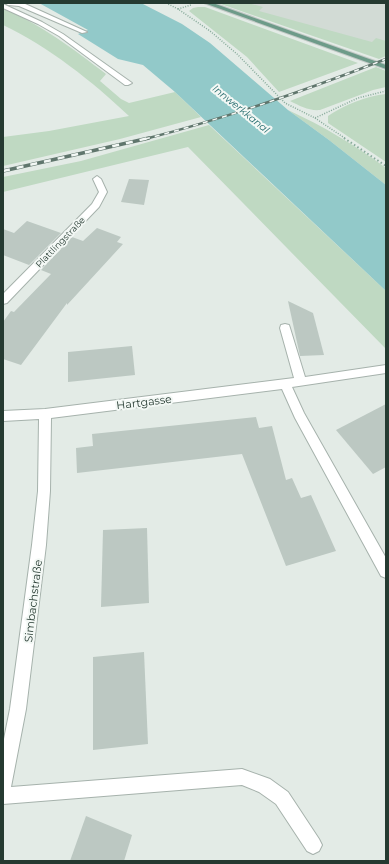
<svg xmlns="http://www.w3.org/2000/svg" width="389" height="864" font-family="Montserrat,sans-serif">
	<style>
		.built { fill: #d2dbd5 }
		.green { fill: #bfd9c2 }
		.water { fill: #92c9c9 }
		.building { fill: #bcc8c2 }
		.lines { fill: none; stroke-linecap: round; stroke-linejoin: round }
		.minor-casing { stroke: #a6b2ac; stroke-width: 2 }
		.major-casing { stroke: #c2c8c5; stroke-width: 2 }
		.path-far1 { stroke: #88ab9b; stroke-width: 1.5; stroke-dasharray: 1 1.5; stroke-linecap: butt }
		.path { stroke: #88ab9b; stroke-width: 2; stroke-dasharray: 1.5 2.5; stroke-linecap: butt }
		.minor { fill: #fff; fill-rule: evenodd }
		.major { fill: #6d9b89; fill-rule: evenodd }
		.rail-far1-casing { stroke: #60766d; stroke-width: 2.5 }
		.rail-casing { stroke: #60766d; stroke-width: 3.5 }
		.rail-far1 { stroke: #f3f8f5; stroke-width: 1.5; stroke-dasharray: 5; stroke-linecap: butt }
		.rail { stroke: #f3f8f5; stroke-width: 2.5; stroke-dasharray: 7; stroke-linecap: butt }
		.labels { text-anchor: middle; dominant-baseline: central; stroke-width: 4; stroke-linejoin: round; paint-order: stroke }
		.far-street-label { font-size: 9px; fill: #253a31; stroke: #f3f8f5 }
		.far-water-label { font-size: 10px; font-style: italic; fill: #276d6f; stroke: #f3f8f5 }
		.street-label { font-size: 11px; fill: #253a31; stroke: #f3f8f5 }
	</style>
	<rect width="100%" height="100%" fill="#e3ebe6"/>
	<!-- built -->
	<polygon class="built" points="232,3 386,3 386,45 373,50"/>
	<!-- green -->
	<g class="green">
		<polygon points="218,3 248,3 263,7 259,11 372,42 376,38 386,41 386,56 379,59"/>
		<polygon points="198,7 205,7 358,63 279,92 247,57 189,11 193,8"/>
		<path d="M 3,9 C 38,22 76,51 106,74 L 100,81 L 121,99 L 129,103 L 175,92 L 201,117 L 120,139 L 3,166 L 3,137 L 49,131 L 129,116 C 92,81 49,47 3,25 Z"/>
		<path d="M 376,67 L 386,71 L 386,87 L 373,90 L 320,110 C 309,111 300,106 290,101 Z"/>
		<path d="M 386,94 L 386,162 L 328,123 L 328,116 C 344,105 366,96 386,94 Z"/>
		<path d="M 288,110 C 323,126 355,145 386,168 L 386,185 L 329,140 Z"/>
		<polygon points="209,125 386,291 386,349 188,147 3,192 3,177 81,161"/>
	</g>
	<!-- water -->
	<polygon class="water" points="39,3 141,3 182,24 210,43 288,110 329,140 386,185 386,291 175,92 143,65 118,59 78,34 88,30"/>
	<!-- building -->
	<g class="building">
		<polygon points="129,179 149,180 144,205 121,202"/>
		<polygon points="27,221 61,233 29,265 3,255 3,229 14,233"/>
		<polygon points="97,228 121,237 117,242 123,244 67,305 67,303 21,365 3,359 3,322 11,311 14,312 51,274 41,270 72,237 83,241"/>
		<polygon points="288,301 313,313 324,355 300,356"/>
		<polygon points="132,346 135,375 68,382 68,352"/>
		<polygon points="386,404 386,467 373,474 336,430"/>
		<polygon points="256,417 259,428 272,426 286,480 292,478 301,498 311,495 336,551 286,566 242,454 77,473 76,448 93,446 92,434"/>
		<polygon points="147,528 149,603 101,607 103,530"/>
		<polygon points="144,652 148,744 93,750 93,657"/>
		<polygon points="86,816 132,835 124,861 70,861"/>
	</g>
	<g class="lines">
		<defs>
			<g id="minor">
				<polygon points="5,3 23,3 87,32 82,33 19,6 8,5"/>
				<polygon points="3,4 42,22 63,34 132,83 128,85 125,85 59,36 38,24 3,8"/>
				<polygon points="97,176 101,179 107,192 99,207 7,303 3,304 3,294 92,204 99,192 93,179"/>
				<polygon points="285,324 289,325 290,328 305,377 386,365 386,373 292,387 304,413 386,558 386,578 381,576 295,418 282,389 51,418 50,491 46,545 26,709 11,787 242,769 270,779 288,792 319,839 322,845 319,851 313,854 307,851 276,804 259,792 242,785 3,804 3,744 10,709 32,545 38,491 39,419 3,421 3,411 45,409 294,378 280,328 281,325"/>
			</g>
			<polygon id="major" points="204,3 213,3 386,65 386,69"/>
		</defs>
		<!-- minor casing -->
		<use href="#minor" class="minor-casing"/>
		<!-- major casing -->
		<use href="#major" class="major-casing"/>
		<!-- path-far1 -->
		<g class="path-far1">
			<polyline points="166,3 178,9 210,31 237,54 285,103 315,118 358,98 386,91"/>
			<polyline points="178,9 191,5"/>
			<polyline points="315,118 346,139"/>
		</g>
		<!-- path -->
		<polyline class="path" points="344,138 386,166"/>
		<!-- minor -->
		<use href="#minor" class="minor"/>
		<!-- major -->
		<use href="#major" class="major"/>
		<defs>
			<path id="rail-far1" d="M 145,139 C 227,118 307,90 386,59"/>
			<polyline id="rail" points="3,171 149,138"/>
		</defs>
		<!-- rail-far1 casing -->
		<use href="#rail-far1" class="rail-far1-casing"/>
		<!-- rail casing -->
		<use href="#rail" class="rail-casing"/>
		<!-- rail-far1 -->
		<use href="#rail-far1" class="rail-far1"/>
		<!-- rail -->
		<use href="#rail" class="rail"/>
	</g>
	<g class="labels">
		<!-- far-street labels -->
		<g class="far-street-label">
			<text transform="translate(60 242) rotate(-46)">Plattlingstraße</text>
		</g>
		<!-- far-water labels -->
		<g class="far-water-label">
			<text transform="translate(241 109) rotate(39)">Innwerkkanal</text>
		</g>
		<!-- street labels -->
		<g class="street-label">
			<text transform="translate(144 402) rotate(-7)">Hartgasse</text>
			<text transform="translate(33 601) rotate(-83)">Simbachstraße</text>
		</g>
	</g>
	<!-- border -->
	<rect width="389" height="864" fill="none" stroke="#253a31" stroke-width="8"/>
</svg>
